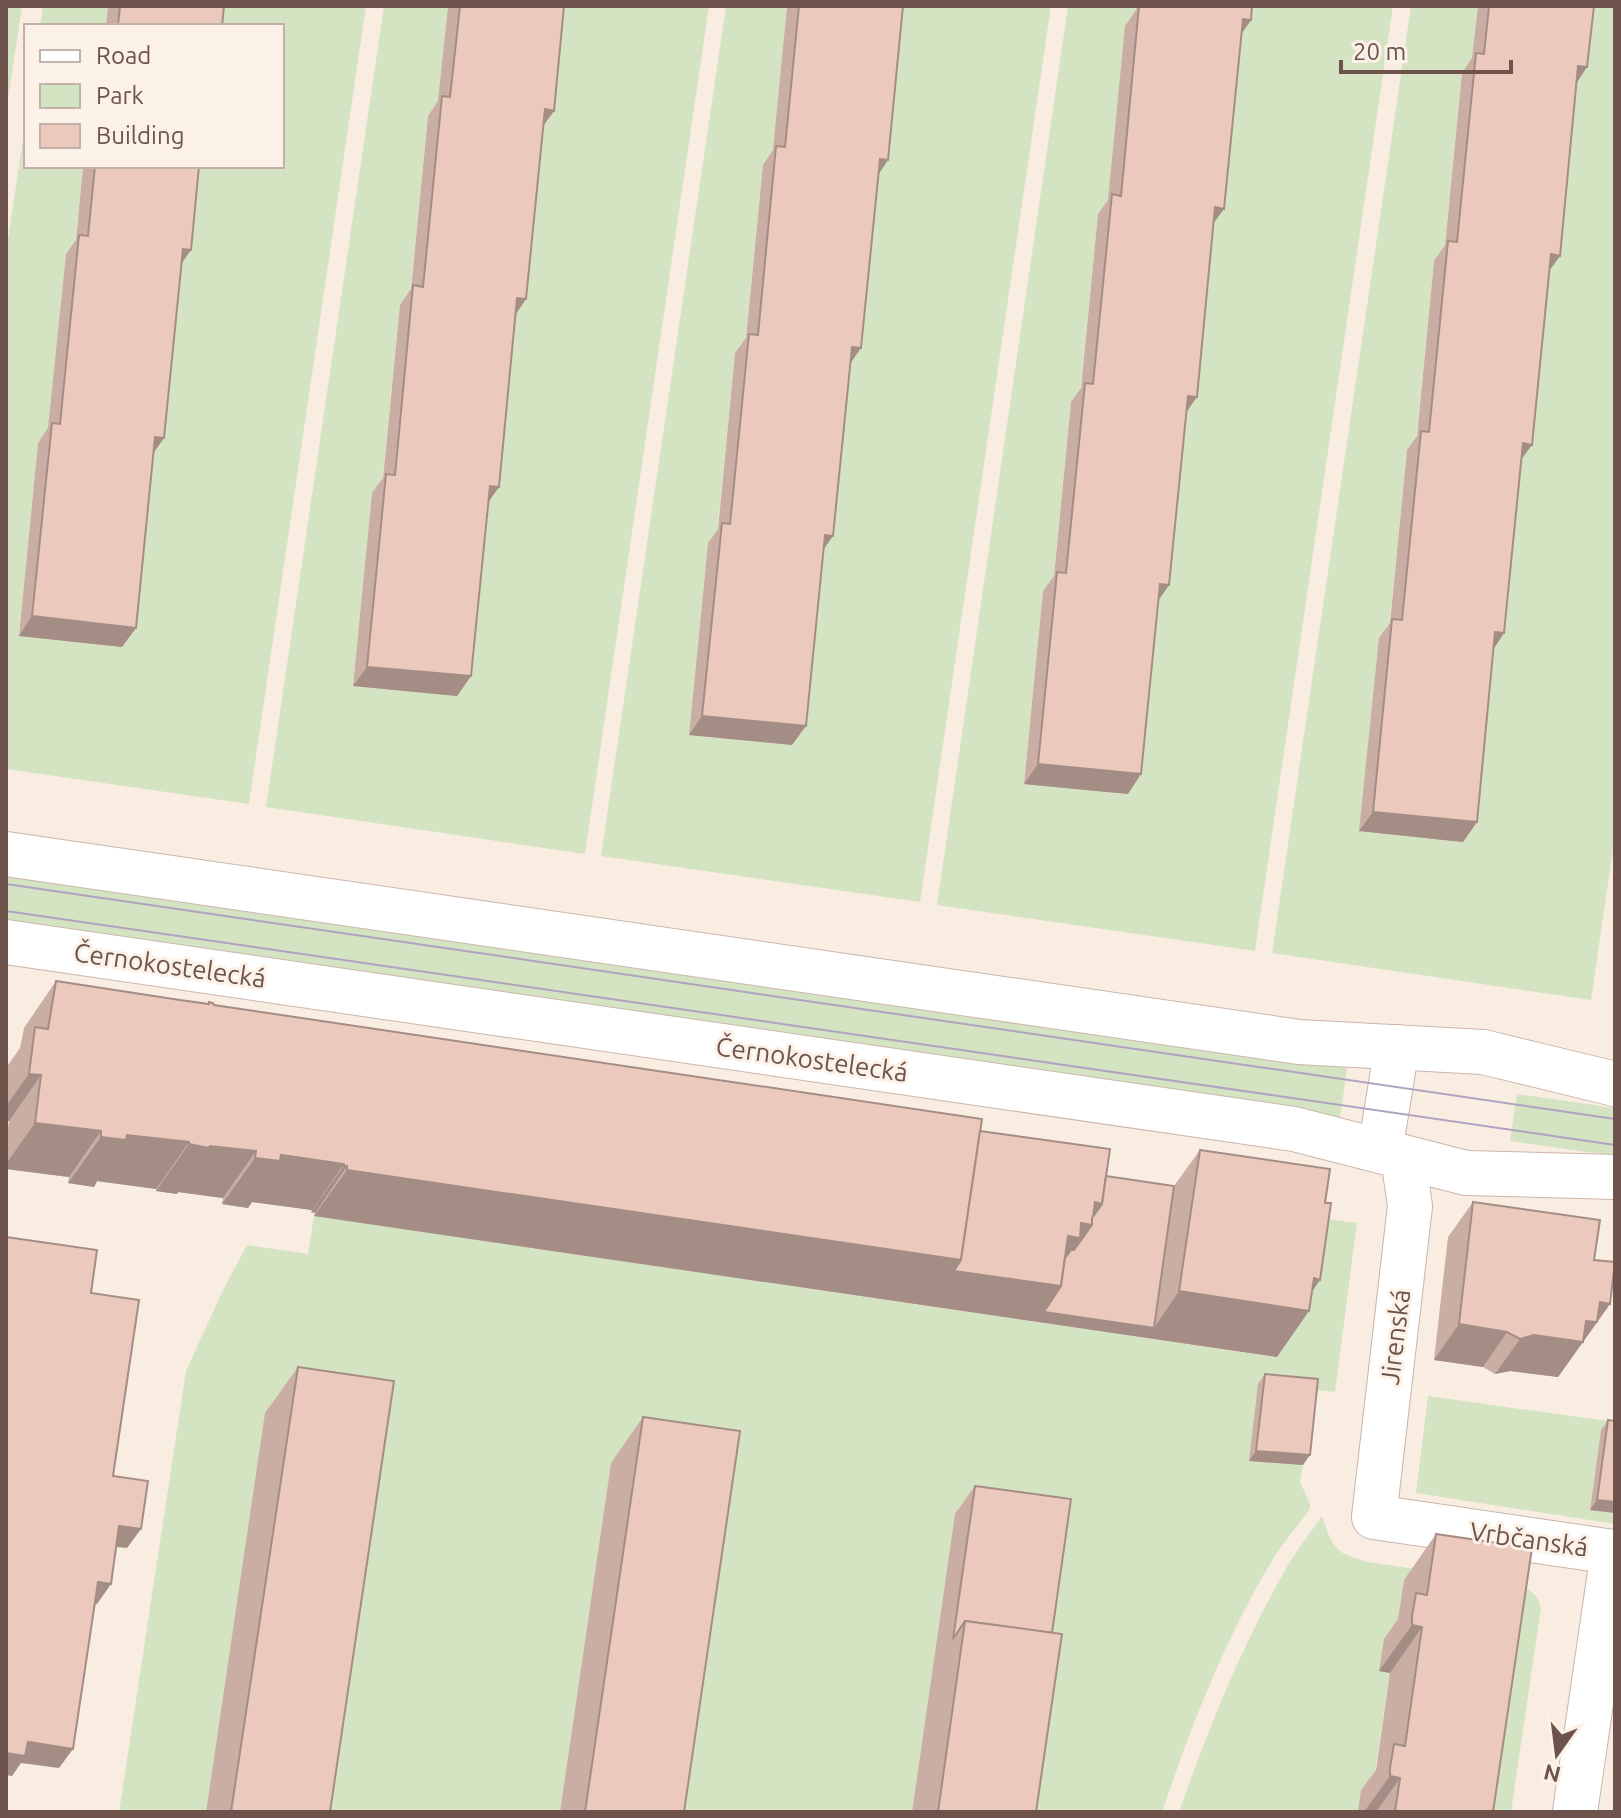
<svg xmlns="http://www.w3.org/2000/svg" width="1621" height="1818" font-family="Ubuntu,sans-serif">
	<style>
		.green { fill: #d4e4c2 }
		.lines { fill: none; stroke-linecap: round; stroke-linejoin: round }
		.street-casing { stroke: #c8b4ab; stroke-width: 46 }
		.secondary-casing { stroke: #cdb5ab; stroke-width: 46 }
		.street { stroke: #fff; stroke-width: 44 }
		.secondary { stroke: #fff; stroke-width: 44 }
		.tram { stroke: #afa3c0; stroke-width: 2 }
		.wall { fill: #caada3 }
		.shaded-wall { fill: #a48d84 }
		.building { fill: #ebc9bd; stroke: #a48d84; stroke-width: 2 }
		.labels { text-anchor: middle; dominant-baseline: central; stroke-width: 6; stroke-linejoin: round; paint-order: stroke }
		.street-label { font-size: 26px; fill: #6d534c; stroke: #fcf1e7 }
	</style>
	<rect width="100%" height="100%" fill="#f9ede2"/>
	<!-- green -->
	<g class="green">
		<polygon points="6,6 22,6 6,113"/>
		<polygon points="43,6 108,6 106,26 40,26"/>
		<polygon points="212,6 366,6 249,804 6,769 6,253 26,119 26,166 83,166 74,256 66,255 47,444 38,443 19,636 122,647 188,166 282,166 282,26 211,26"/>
		<polygon points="384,6 448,6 437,117 428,116 409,306 400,305 381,494 372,494 353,686 457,696 552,6 709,6 585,854 266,807"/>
		<polygon points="726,6 787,6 772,166 763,166 744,355 735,354 716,544 708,543 689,735 792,745 892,6 1051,6 920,902 601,856"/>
		<polygon points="1068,6 1137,6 1107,215 1098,215 1079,403 1071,403 1052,593 1043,592 1024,783 1127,794 1241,6 1393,6 1255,951 937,905"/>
		<polygon points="1411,6 1478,6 1471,74 1462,73 1443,262 1434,261 1415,451 1407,451 1388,639 1359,831 1582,6 1615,6 1615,836 1591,1000 1272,953"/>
		<polygon points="6,870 1347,1068 1340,1119 6,922"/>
		<polygon points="1517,1094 1615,1108 1615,1156 1510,1141"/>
		<path d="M 1298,1215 L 1357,1223 L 1335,1392 L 1259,1384 L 1303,1465 L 1300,1482 L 1310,1504 L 1310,1509 C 1297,1527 1281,1545 1270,1564 C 1224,1641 1191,1727 1162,1812 L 1010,1812 L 955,1515 L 912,1812 L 658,1812 L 611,1463 L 560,1812 L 304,1812 L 266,1413 L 206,1812 L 119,1812 L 186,1371 L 223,1290 L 247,1245 L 308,1254 L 314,1216 L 1276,1357 Z"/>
		<polygon points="1428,1396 1615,1422 1601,1431 1590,1510 1615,1513 1615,1524 1416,1493"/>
		<path d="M 1322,1516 C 1333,1549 1335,1553 1368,1562 L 1511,1583 C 1526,1587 1537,1591 1541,1608 L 1511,1812 L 1468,1812 L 1404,1580 L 1395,1641 L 1384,1640 L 1380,1671 L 1390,1673 L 1372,1792 L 1358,1812 L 1179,1812 C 1208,1729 1241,1648 1284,1572 C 1295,1552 1310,1534 1322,1516 Z"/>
	</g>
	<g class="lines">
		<defs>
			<g id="street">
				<polyline points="1380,1151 1397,1047"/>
				<polyline points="1403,1157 1410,1206 1374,1517 1613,1552 1575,1812"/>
			</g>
			<g id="secondary">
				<polyline points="6,854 1299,1042 1483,1052 1615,1084"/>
				<polyline points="6,942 1294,1129 1466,1173 1615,1177"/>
			</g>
		</defs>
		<!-- street casing -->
		<use href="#street" class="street-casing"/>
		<!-- secondary casing -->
		<use href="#secondary" class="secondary-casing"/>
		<!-- street -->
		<use href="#street" class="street"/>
		<!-- secondary -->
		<use href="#secondary" class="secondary"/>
		<!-- tram -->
		<g class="tram">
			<polyline points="6,884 1615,1119"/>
			<polyline points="6,911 1615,1145"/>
		</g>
	</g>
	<!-- wall -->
	<g class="wall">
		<polygon points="108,6 224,6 222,26 106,26"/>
		<polygon points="448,6 564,6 554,111 543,126 526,299 516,314 499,487 488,502 471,676 457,696 353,686 372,493 383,478 400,305 411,289 428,116 438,101"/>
		<polygon points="787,6 903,6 823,551 792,745 689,735 708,543 718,529 735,353 746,338 763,165 773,150"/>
		<polygon points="1137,6 1252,6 1251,20 1241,35 1186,412 1169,585 1158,601 1128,794 1024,784 1043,591 1054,576 1071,402 1081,388 1098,214 1108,200 1125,26 1136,10"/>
		<polygon points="1478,6 1594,6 1577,83 1560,256 1549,271 1521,460 1504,633 1494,648 1477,822 1463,842 1359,831 1379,638 1390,623 1407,450 1417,436 1434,261 1445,245 1462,73 1472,58"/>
		<polygon points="83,166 199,166 181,264 153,453 122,647 19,636 38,443 48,428 66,254 76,240"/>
		<polygon points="56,981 214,1005 980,1131 1106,1176 1174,1186 1200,1150 1325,1203 1320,1280 1313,1290 1277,1357 314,1216 315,1213 311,1212 312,1210 252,1202 248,1208 222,1204 223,1198 178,1192 177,1194 156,1191 156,1189 97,1181 94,1187 68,1183 69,1177 6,1169 6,1143 9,1121 6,1121 6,1068 20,1048 24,1028"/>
		<polygon points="1473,1202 1594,1260 1610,1304 1558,1377 1510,1371 1495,1374 1483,1367 1434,1360 1448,1237"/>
		<polygon points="298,1367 330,1812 206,1812 265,1413"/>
		<polygon points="1265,1374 1303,1465 1249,1461 1258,1384"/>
		<polygon points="643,1417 684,1812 560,1812 611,1463"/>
		<polygon points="1608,1420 1615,1421 1615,1513 1590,1510 1601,1430"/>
		<polygon points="975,1486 1052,1633 1036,1812 912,1812 955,1514"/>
		<polygon points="1436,1534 1493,1812 1358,1812 1361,1790 1376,1770 1390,1673 1379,1671 1384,1639 1398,1619 1404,1580"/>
	</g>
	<!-- shaded-wall -->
	<g class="shaded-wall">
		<polygon points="1243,19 1251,20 1237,40"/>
		<polygon points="1578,66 1587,67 1574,87"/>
		<polygon points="545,109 554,111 540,130"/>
		<polygon points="880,159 888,160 875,180"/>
		<polygon points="1215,207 1224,209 1210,228"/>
		<polygon points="183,249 191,250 177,270"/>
		<polygon points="1551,254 1560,256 1546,275"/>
		<polygon points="517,298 526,299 513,318"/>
		<polygon points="852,347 861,348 847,368"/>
		<polygon points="1188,396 1197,397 1183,417"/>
		<polygon points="155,437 164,438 150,458"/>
		<polygon points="1523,443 1532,445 1518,464"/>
		<polygon points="490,486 499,487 485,507"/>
		<polygon points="825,535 833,536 819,556"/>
		<polygon points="1160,584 1169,585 1155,605"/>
		<polygon points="32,616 136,628 122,647 19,636"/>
		<polygon points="1495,632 1504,633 1491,653"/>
		<polygon points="367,667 471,676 457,696 353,686"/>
		<polygon points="702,716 806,726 792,745 689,735"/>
		<polygon points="1038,764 1141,774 1128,794 1024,784"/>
		<polygon points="1373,812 1477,822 1463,842 1359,831"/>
		<polygon points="29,1074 41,1075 9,1121 6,1121 6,1106"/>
		<polygon points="35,1123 101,1131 69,1177 6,1169 6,1164"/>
		<polygon points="127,1135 189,1142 156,1189 97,1181 94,1187 68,1183 101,1137"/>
		<polygon points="189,1144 210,1146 256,1151 223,1198 178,1192 177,1194 156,1191"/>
		<polygon points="281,1155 344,1164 312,1210 252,1202 248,1208 222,1204 255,1158"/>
		<polygon points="344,1166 347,1166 315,1213 311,1212"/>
		<polygon points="347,1170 961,1260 1061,1286 1154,1328 1179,1291 1314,1278 1320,1280 1299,1310 1309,1311 1277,1357 314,1216"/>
		<polygon points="1095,1202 1102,1204 1092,1225 1067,1260 1064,1260 1068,1236"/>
		<polygon points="1600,1302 1610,1304 1558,1377 1510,1371 1495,1374 1520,1339"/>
		<polygon points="1459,1324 1507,1332 1483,1367 1434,1360"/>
		<polygon points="1256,1451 1310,1455 1303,1465 1249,1461"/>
		<polygon points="1597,1500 1615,1502 1615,1513 1590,1510"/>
		<polygon points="119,1526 141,1529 127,1548 105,1546"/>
		<polygon points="98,1582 111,1584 97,1604 84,1602"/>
		<polygon points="1412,1625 1422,1627 1390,1673 1379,1671"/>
		<polygon points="28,1742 73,1749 59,1768 21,1763 12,1776 6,1775 6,1753"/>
		<polygon points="1390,1776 1400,1778 1376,1812 1364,1812"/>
	</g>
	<!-- building -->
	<g class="building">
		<polygon points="120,6 224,6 222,26 118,26"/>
		<polygon points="460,6 564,6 554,111 545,109 526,299 517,298 499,487 490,486 471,676 367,667 386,474 395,475 413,285 423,287 442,96 450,97"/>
		<polygon points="799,6 903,6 888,160 880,159 861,348 852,347 833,536 825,535 806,726 702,716 722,523 730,524 749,334 758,335 776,146 785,147"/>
		<polygon points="1139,6 1148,7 1148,6 1252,6 1251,20 1243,19 1224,209 1215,207 1197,397 1188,396 1169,585 1160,584 1141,774 1038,764 1057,572 1066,573 1085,383 1093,384 1112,194 1121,196"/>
		<polygon points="1489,6 1594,6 1587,67 1578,66 1560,256 1551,254 1532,445 1523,443 1504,633 1495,632 1477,822 1373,812 1392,619 1402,620 1421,431 1429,432 1448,241 1457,242 1476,53 1484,54"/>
		<polygon points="95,166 199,166 191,250 183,249 164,438 155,437 136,628 32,616 52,423 60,424 79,235 88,236"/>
		<polygon points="56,981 180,1000 209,1004 209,1002 213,1003 214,1005 982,1119 961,1260 347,1170 347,1166 344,1166 344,1164 281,1155 280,1161 255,1158 256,1151 210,1146 209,1148 189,1144 189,1142 127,1135 126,1140 101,1137 101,1131 35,1123 41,1075 29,1074 35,1027 48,1029"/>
		<polygon points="980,1131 1110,1149 1102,1204 1095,1202 1092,1225 1081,1223 1080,1238 1068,1236 1061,1286 954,1271 961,1260"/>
		<polygon points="1200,1150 1330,1169 1325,1203 1331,1203 1320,1280 1314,1278 1309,1311 1179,1291"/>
		<polygon points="1106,1176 1174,1186 1154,1328 1044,1312 1061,1286 1065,1258 1071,1250 1074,1250 1092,1225 1092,1218 1102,1204"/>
		<polygon points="1473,1202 1600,1220 1594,1260 1615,1262 1610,1304 1600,1302 1597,1322 1586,1321 1583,1342 1534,1335 1520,1339 1507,1332 1459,1324"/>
		<polygon points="6,1237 97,1250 91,1293 139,1300 113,1476 148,1481 141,1529 119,1526 111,1584 98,1582 73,1749 28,1742 25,1756 6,1753"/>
		<polygon points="298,1367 394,1381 330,1812 231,1812"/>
		<polygon points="1265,1374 1318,1379 1310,1455 1256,1451"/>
		<polygon points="643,1417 740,1431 684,1812 585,1812"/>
		<polygon points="1608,1420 1615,1421 1615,1502 1597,1500"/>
		<polygon points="975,1486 1071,1499 1052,1633 965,1621 953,1639"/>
		<polygon points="1436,1534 1532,1548 1493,1812 1395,1812 1400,1778 1390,1776 1390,1768 1394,1744 1405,1746 1422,1627 1412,1625 1412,1616 1416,1593 1427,1595"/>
		<polygon points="965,1621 1062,1634 1036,1812 938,1812"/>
	</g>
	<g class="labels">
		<!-- street labels -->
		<g class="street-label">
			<text transform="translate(170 965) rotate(8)">Černokostelecká</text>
			<text transform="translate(812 1059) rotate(8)">Černokostelecká</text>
			<text transform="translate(1395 1337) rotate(-83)">Jirenská</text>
			<text transform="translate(1529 1539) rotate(8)">Vrbčanská</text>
		</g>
	</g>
	<!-- border -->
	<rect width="1621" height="1818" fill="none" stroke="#6d534c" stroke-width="16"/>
	<!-- legend -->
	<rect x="24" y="24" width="260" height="144" fill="#fcf1e7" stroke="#c3b2a9" stroke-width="2"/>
	<rect x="40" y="50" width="40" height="12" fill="#ffffff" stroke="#c3b2a9" stroke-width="2"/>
	<text x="96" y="64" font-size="24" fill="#6d534c">Road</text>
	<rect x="40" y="84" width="40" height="24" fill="#d4e4c2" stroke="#c3b2a9" stroke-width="2"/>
	<text x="96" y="104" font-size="24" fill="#6d534c">Park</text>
	<rect x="40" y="124" width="40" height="24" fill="#ebc9bd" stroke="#c3b2a9" stroke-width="2"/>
	<text x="96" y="144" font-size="24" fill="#6d534c">Building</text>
	<!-- north arrow -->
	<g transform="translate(1557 1754) rotate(194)" stroke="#fcf1e7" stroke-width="6" paint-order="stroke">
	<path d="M0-6L14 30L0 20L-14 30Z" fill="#6d534c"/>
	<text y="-12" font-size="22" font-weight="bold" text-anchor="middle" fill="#6d534c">N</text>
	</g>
	<!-- scale -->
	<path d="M1341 60v12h170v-12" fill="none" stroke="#6d534c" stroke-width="4"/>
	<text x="1353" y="60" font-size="24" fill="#6d534c" stroke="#fcf1e7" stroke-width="6" paint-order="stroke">20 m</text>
</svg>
